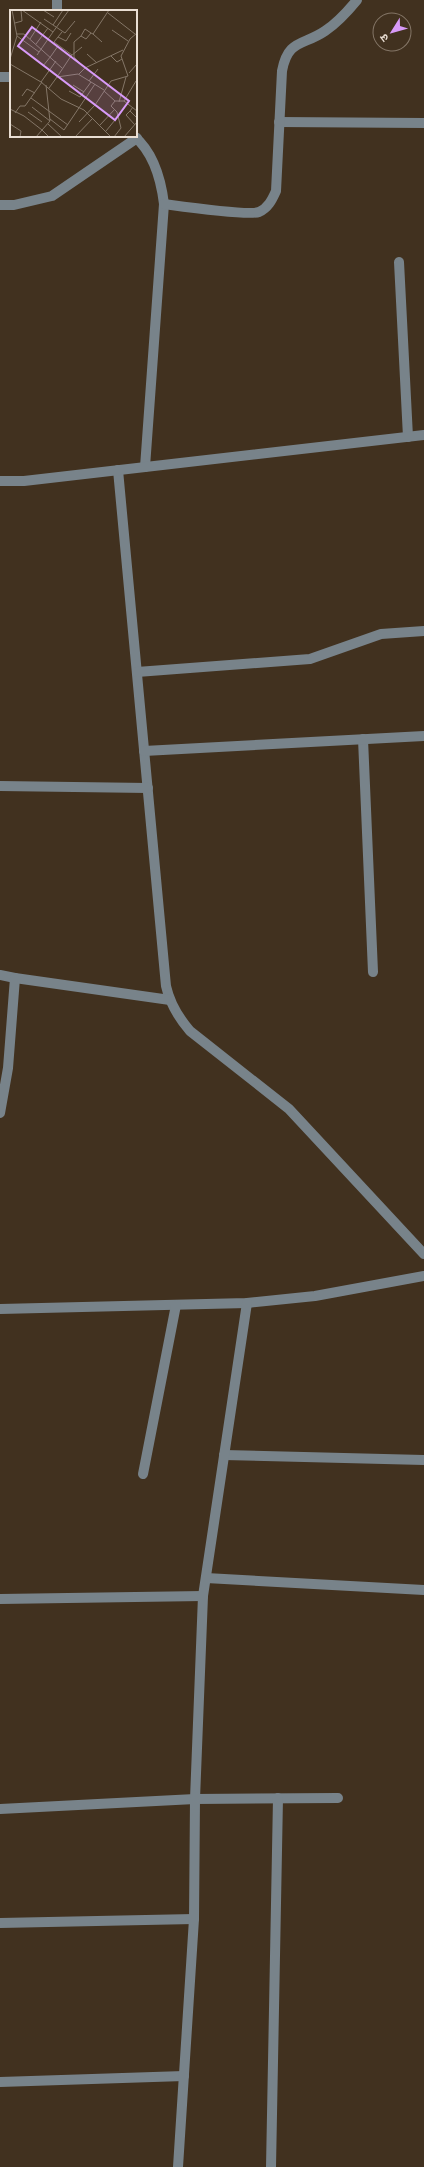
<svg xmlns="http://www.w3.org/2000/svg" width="424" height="2167" font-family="'Alegreya Sans','Noto Sans Devanagari',sans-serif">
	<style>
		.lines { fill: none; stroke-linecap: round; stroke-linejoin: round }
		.minor { stroke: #78838a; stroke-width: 10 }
		.inset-road { fill: none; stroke: #847667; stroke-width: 1 }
		.view { fill: #d89af8; fill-opacity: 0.15; stroke: #d89af8; stroke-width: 2 }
		.inset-edge { fill: none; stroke: #e9ded3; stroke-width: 2 }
	</style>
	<rect width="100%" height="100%" fill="#41311f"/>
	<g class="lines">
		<!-- minor -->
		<g class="minor">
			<polyline points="57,11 57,0"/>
			<polyline points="0,77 11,77"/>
			<polyline points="279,122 424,123"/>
			<path d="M 134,136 C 154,153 161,179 164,204 L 145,467"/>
			<path d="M 164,204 C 179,206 248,216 259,212 C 268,208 272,200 276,191 L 282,71 C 288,39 303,46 325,31 C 337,23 348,11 357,0"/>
			<polyline points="0,205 14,205 52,196 137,138"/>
			<polyline points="399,262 408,437"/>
			<path d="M 118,470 L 166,986 C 170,1004 178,1017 190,1031 L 289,1109 L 424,1254"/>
			<polyline points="0,481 24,481 424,435"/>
			<polyline points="137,672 310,659 381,634 424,631"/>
			<polyline points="363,739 373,972"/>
			<polyline points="144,751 424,736"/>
			<polyline points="0,786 148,788"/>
			<polyline points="0,975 15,978"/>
			<polyline points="0,1113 8,1068 15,978 170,1000"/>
			<polyline points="0,1309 247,1303 315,1296 424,1276"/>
			<polyline points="224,1455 424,1460"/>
			<polyline points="143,1474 176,1305"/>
			<polyline points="206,1578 424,1590"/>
			<polyline points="0,1599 203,1596"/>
			<polyline points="0,1809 195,1799 338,1798"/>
			<polyline points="0,1923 194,1919"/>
			<polyline points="0,2082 184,2076"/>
			<polyline points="178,2167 194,1919 195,1799 203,1596 247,1303"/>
			<polyline points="271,2167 278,1798"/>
		</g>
	</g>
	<!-- overview -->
	<g transform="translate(10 10)">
		<rect width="127" height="127" fill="#41311f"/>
		<path class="inset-road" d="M 12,0 L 43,22 L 27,45M 33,0 L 44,7M 98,3 L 125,24M 34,9 L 55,23 L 65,11M 5,13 L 12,11 L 11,0M 43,15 L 53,0M 102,20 L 118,31M 43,22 L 59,0M 52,22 L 44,32 L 62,45M 7,24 L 14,24 L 52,58M 83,24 L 92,32M 7,26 L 29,42M 71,26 L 75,19 L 81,23M 48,27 L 56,31 L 61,23M 20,29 L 31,12M 26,34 L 38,18M 77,44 L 87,53M 41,46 L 48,36M 101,46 L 107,52 L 112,49M 0,49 L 7,26 L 2,0M 0,54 L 31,72 L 51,89 L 74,100 L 101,127M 33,56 L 41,46M 75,58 L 113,40M 119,63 L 127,54M 69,64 L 75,58 L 64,47 L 64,32 L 71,26 L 76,29 L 81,23 L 83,24 L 99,0M 47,67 L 61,46 L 72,37M 79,71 L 88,59M 31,72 L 46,51M 63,75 L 74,82M 39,78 L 47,67 L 68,64 L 94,80M 59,81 L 70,87 L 81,72M 94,81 L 105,91 L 114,91 L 127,101M 12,86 L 17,79 L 25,83M 21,88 L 58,115M 114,91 L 126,71M 109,92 L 116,67M 22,97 L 40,111M 123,97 L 120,101 L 127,108M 0,99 L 14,106 L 32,120 L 40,111 L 36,75M 120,101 L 116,105 L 125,115M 18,102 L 32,112M 5,103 L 10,96 L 15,96 L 32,72M 40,109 L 54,120 L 85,74M 69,112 L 85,95 L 101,71 L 118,66 L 111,46 L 120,29 L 127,23M 0,114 L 11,121 L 10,127M 38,114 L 52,127M 90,115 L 105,99M 96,121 L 105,110M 26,127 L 32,120 L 39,127M 65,127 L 83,108M 104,127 L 111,118 L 107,102 L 101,96 L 105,91M 114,127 L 127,112"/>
		<path class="view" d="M 22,17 L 119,91 L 105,110 L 8,36 Z"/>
		<rect width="127" height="127" class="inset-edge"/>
	</g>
	<!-- north arrow -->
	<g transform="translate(392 32) rotate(233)"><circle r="19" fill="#41311f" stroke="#847667"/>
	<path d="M0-3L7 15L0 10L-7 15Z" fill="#d89af8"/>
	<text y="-6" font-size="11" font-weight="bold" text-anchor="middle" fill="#e9ded3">उ</text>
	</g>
</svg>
